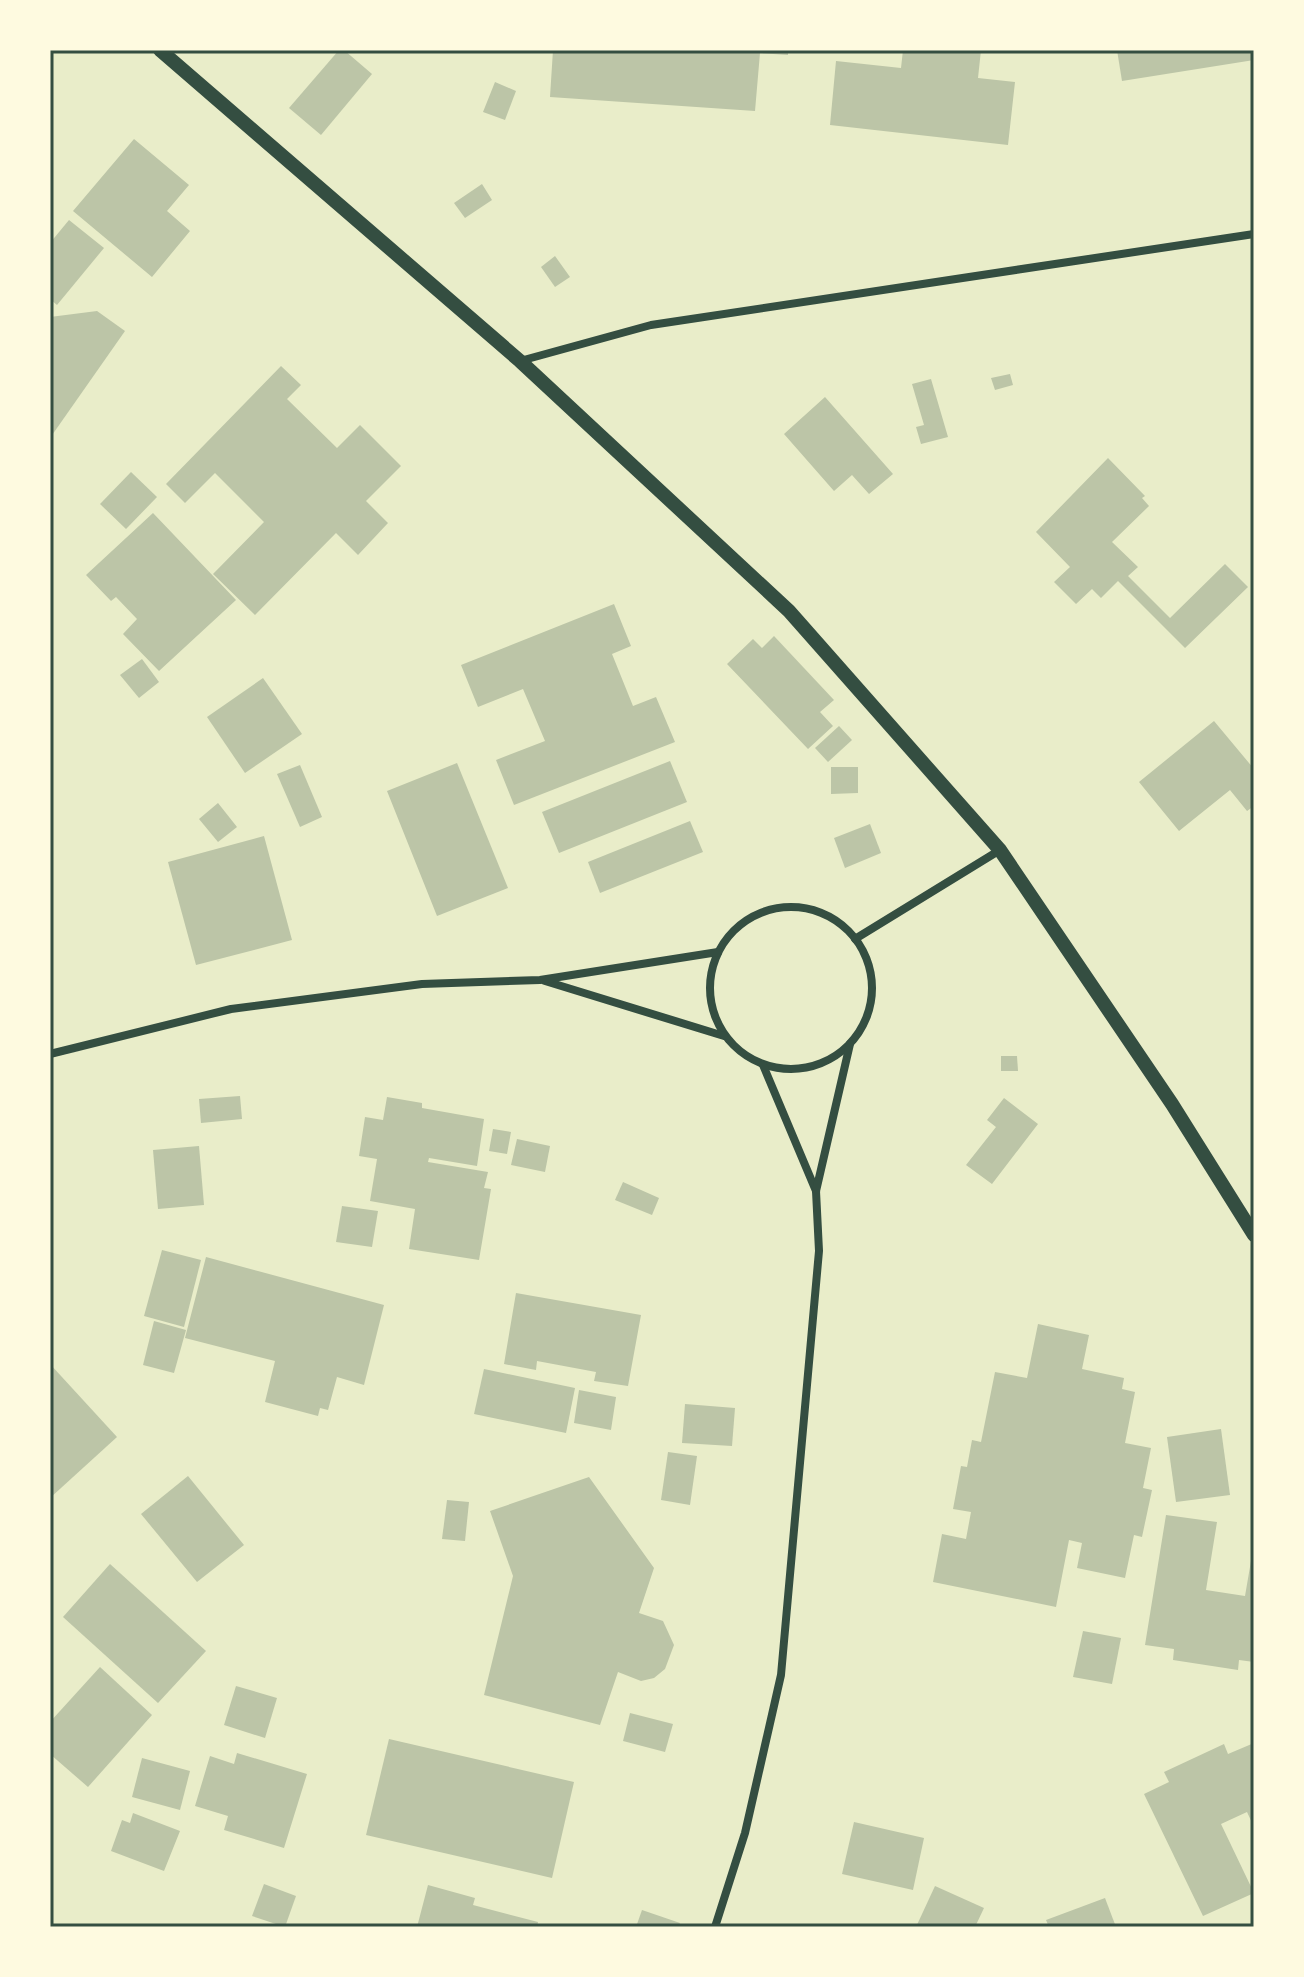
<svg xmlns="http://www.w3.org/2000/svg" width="1304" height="1977" font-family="'Libre Baskerville',serif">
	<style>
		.building { fill: #bcc5a7 }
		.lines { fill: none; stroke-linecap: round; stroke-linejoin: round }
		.minor { stroke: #344e41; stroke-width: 8 }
		.tertiary { stroke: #344e41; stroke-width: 14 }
		.neatline { fill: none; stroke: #344e41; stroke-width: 3 }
	</style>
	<rect width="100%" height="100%" fill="#e9edc9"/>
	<!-- building -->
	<g class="building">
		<polygon points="339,50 344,50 372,74 321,135 289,108"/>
		<polygon points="553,50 788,50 788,55 760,53 755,111 550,97"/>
		<polygon points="903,50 981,50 978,78 1015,82 1008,145 830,125 836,61 901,68"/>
		<polygon points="1117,50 1254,50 1254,60 1122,81"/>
		<polygon points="495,82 516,91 505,120 483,112"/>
		<polygon points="134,139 189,185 167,211 190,231 152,277 73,211"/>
		<polygon points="482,184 492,200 465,218 454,203"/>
		<polygon points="69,220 104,248 57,305 50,299 50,243"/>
		<polygon points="555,256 570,277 555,287 541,267"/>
		<polygon points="97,311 125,331 50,438 50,317"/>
		<polygon points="281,366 301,385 287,399 337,448 360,425 401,466 366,501 388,523 358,555 336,533 255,615 213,574 264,522 215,473 185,503 166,484"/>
		<polygon points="1010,374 1013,385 995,390 991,378"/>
		<polygon points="931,379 948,437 921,444 916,427 924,425 912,384"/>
		<polygon points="825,397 893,474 869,494 852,475 834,491 784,434"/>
		<polygon points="1108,458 1145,496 1142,498 1149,506 1112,542 1138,567 1128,576 1170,618 1225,564 1248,587 1185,648 1118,581 1101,598 1092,589 1076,604 1054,582 1070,567 1036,532"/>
		<polygon points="131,472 157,497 126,529 100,504"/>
		<polygon points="153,513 236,600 159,671 123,634 137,619 116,597 111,601 86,575"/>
		<polygon points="614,604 631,646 612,654 633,706 656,697 675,742 514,805 496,760 545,741 523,689 478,707 461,665"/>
		<polygon points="774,636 834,700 820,712 833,726 808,749 727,664 753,639 762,648"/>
		<polygon points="142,659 159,682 139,698 120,675"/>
		<polygon points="263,678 302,734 245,773 207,717"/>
		<polygon points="1214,721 1254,769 1254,806 1247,811 1230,790 1179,831 1139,782"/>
		<polygon points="839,726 852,740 828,762 815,748"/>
		<polygon points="670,761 687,802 559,853 542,812"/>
		<polygon points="457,763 508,888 437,916 387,791"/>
		<polygon points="300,765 322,817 300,827 277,774"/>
		<polygon points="831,767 858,767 858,793 831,794"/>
		<polygon points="218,803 237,827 218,842 199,819"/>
		<polygon points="690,821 703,852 600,893 588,862"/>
		<polygon points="870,824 881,853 845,868 834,838"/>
		<polygon points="264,836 292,940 196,965 168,862"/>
		<polygon points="1001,1056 1017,1056 1018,1071 1001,1071"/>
		<polygon points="240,1096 242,1119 201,1123 199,1099"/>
		<polygon points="387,1097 422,1103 422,1108 484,1119 477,1166 429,1158 428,1162 488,1172 484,1188 491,1189 479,1260 409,1249 415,1209 370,1201 377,1159 359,1156 365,1117 383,1120"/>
		<polygon points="1004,1098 1038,1124 992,1184 966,1165 996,1127 987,1120"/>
		<polygon points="493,1129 511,1132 507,1154 489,1151"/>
		<polygon points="517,1139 550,1146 545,1172 511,1165"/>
		<polygon points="199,1146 204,1205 158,1209 153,1150"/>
		<polygon points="623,1182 659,1198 652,1215 615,1200"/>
		<polygon points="342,1206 378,1211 372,1247 336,1242"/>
		<polygon points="162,1250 201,1260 184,1327 144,1316"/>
		<polygon points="206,1257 384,1305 364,1385 337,1377 328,1410 320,1408 318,1416 265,1402 275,1361 185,1338"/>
		<polygon points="516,1293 641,1315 628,1386 594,1381 596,1372 537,1361 536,1370 504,1364"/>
		<polygon points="154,1321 186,1330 174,1373 143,1365"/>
		<polygon points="1038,1324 1089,1335 1082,1369 1124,1378 1122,1389 1135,1392 1125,1443 1151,1448 1143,1488 1152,1490 1142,1537 1134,1535 1125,1578 1077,1568 1082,1543 1069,1540 1056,1607 933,1582 942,1534 966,1539 971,1512 953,1509 961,1466 967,1467 972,1440 981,1442 995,1372 1027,1378"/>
		<polygon points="50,1364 117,1437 50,1498"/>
		<polygon points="484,1369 575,1388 566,1433 474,1414"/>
		<polygon points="579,1390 616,1397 611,1430 574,1423"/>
		<polygon points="685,1404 735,1408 732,1446 682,1443"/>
		<polygon points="1221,1429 1230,1495 1176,1502 1167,1437"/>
		<polygon points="668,1452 697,1456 690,1505 661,1500"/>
		<polygon points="188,1476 244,1545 197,1582 141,1514"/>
		<polygon points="589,1477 654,1568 639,1613 663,1621 674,1645 665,1669 654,1678 641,1681 618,1672 600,1725 484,1695 513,1576 490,1511"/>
		<polygon points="447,1500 469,1502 465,1541 442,1539"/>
		<polygon points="1166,1515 1217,1522 1206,1590 1245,1596 1251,1561 1254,1562 1254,1662 1239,1660 1238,1670 1173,1660 1174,1649 1145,1645"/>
		<polygon points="110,1564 206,1651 158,1703 63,1617"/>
		<polygon points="1083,1631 1121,1638 1112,1684 1073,1677"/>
		<polygon points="100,1667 152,1715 88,1787 50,1754 50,1722"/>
		<polygon points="236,1686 277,1698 265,1738 224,1725"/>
		<polygon points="630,1713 673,1724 665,1752 623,1741"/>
		<polygon points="389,1739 574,1782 552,1878 366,1835"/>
		<polygon points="1254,1743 1254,1827 1247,1812 1221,1824 1254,1893 1203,1916 1144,1794 1169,1782 1164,1772 1224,1744 1228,1754"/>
		<polygon points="237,1753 307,1774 284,1848 224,1830 228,1816 195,1806 210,1756 234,1764"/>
		<polygon points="142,1758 190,1771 180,1810 132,1797"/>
		<polygon points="133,1813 180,1831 164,1871 111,1851 122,1820 130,1823"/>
		<polygon points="854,1822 924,1838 913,1890 842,1874"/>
		<polygon points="264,1884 296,1896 285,1927 252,1916"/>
		<polygon points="428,1885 475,1898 473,1905 538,1922 537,1927 417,1927"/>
		<polygon points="935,1886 984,1908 975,1927 916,1927"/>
		<polygon points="1105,1898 1116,1927 1049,1927 1046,1920"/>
		<polygon points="642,1910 680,1923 678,1927 636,1927"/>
	</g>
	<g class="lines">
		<!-- minor -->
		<g class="minor">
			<polyline points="520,361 651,325 1254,234"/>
			<circle cx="791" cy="988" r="81"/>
			<polyline points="855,939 1000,850"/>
			<polyline points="545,981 724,1036"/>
			<polyline points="50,1054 231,1009 422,984 540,980 718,952"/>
			<polyline points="763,1065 816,1191"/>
			<polyline points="715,1927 745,1833 781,1675 819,1251 816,1191 850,1044"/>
		</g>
		<!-- tertiary -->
		<polyline class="tertiary" points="160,50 520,361 789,611 1000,850 1172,1104 1254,1235"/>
	</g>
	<!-- border -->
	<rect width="1304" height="1977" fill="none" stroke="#fefae0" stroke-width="104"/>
	<rect x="52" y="52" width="1200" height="1873" class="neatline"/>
</svg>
